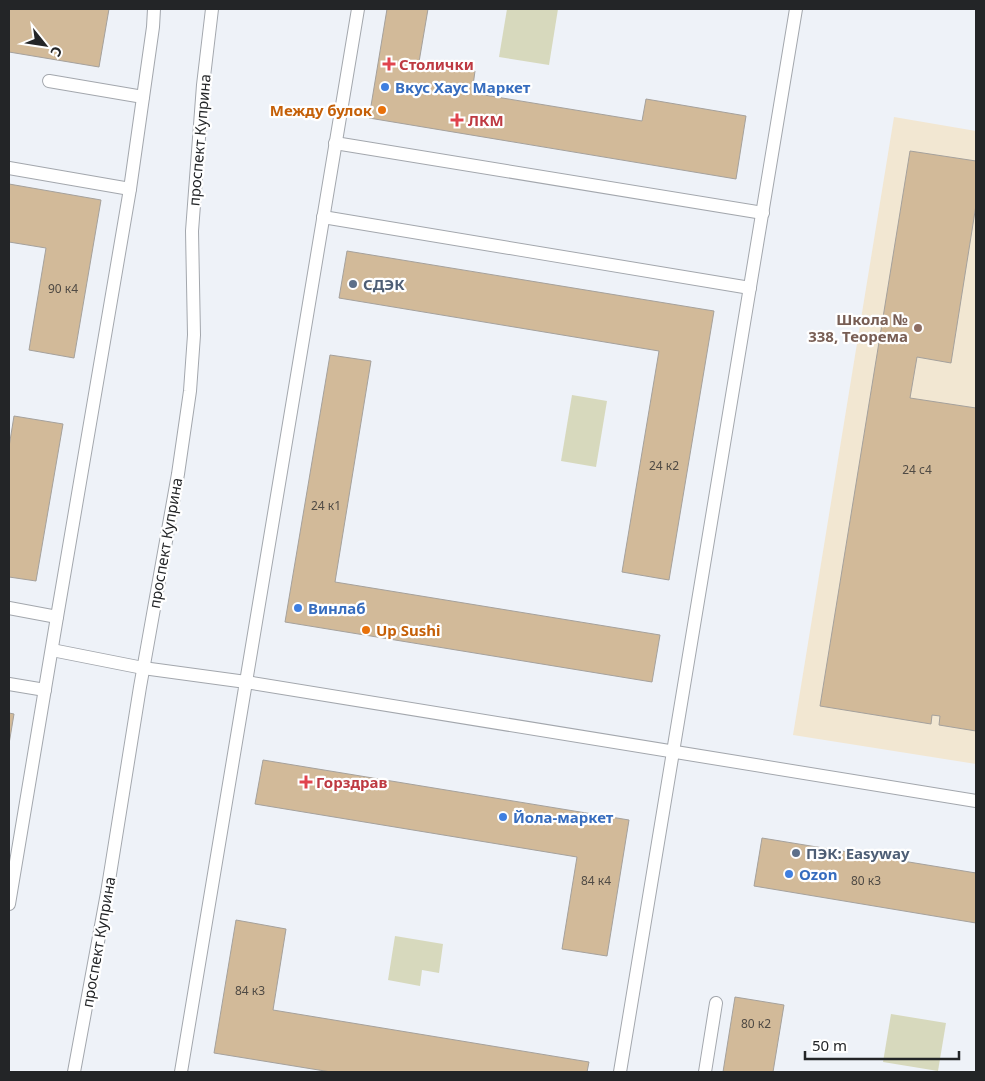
<svg xmlns="http://www.w3.org/2000/svg" width="985" height="1081" font-family="'Noto Sans',sans-serif">
	<style>
		.education { fill: #f2e7d2 }
		.green { fill: #d7d9bd }
		.building { fill: #d2ba99; stroke: #a5a19c }
		.lines { fill: none; stroke-linecap: round; stroke-linejoin: round }
		.service-casing { stroke: #a3a7ad; stroke-width: 14 }
		.service { stroke: #fff; stroke-width: 12 }
		.health-dot { fill: #e0444e; stroke: #fff; stroke-width: 2 }
		.shop-dot { fill: #3f7fe0; stroke: #fff; stroke-width: 2 }
		.food-dot { fill: #e8710a; stroke: #fff; stroke-width: 2 }
		.service-dot { fill: #5c6f8a; stroke: #fff; stroke-width: 2 }
		.education-dot { fill: #8d6e63; stroke: #fff; stroke-width: 2 }
		.labels { text-anchor: middle; dominant-baseline: central; stroke-width: 4.5; stroke-linejoin: round; paint-order: stroke }
		.number-label { font-size: 12px; fill: #4f4a44 }
		.health-label { font-size: 15px; font-weight: bold; fill: #be3a42; stroke: #fff; text-anchor: start }
		.shop-label { font-size: 15px; font-weight: bold; fill: #366cbe; stroke: #fff; text-anchor: start }
		.food-label { font-size: 15px; font-weight: bold; fill: #c56008; stroke: #fff; text-anchor: end }
		.street-label { font-size: 15px; fill: #232527; stroke: #fff }
		.service-label { font-size: 15px; font-weight: bold; fill: #4e5e75; stroke: #fff; text-anchor: start }
		.education-label { font-size: 15px; font-weight: bold; fill: #785e54; stroke: #fff; text-anchor: end }
	</style>
	<rect width="100%" height="100%" fill="#eef2f8"/>
	<!-- education -->
	<polygon class="education" points="894,117 976,131 976,764 793,735"/>
	<!-- green -->
	<g class="green">
		<polygon points="507,9 558,9 549,65 499,57"/>
		<polygon points="572,395 607,401 596,467 561,461"/>
		<polygon points="395,936 443,944 439,973 422,970 420,986 388,980"/>
		<polygon points="891,1014 946,1023 938,1071 883,1062"/>
	</g>
	<!-- building -->
	<g class="building">
		<polygon points="9,9 109,9 99,67 9,52"/>
		<polygon points="387,9 428,9 419,62 475,71 472,93 642,121 646,99 746,116 736,179 369,118"/>
		<polygon points="910,151 976,161 976,205 951,363 917,357 910,398 976,408 976,731 939,725 940,716 932,715 931,724 820,706"/>
		<polygon points="9,184 101,200 74,358 29,350 46,248 9,242"/>
		<polygon points="347,251 714,311 669,580 622,572 659,351 339,298"/>
		<polygon points="330,355 371,361 335,582 660,635 652,682 285,622"/>
		<polygon points="14,416 63,424 36,581 9,577 9,447"/>
		<polygon points="9,713 14,714 9,744"/>
		<polygon points="263,760 629,820 607,956 562,949 577,857 255,804"/>
		<polygon points="762,838 976,873 976,923 754,886"/>
		<polygon points="236,920 286,929 273,1010 589,1062 587,1072 331,1072 214,1053"/>
		<polygon points="735,997 784,1005 773,1072 723,1072"/>
	</g>
	<g class="lines">
		<defs>
			<g id="service">
				<polyline points="358,9 246,682 976,801"/>
				<polyline points="49,81 143,97"/>
				<polyline points="335,143 763,213"/>
				<polyline points="9,168 130,189"/>
				<polyline points="323,217 750,288"/>
				<polyline points="9,608 57,617 130,189 153,27 154,9"/>
				<polyline points="52,650 143,668 246,682 181,1072"/>
				<polyline points="9,684 45,690"/>
				<polyline points="9,904 57,617"/>
				<polyline points="74,1072 107,893 140,687 178,474 190,391 194,335 192,231 203,85 212,9"/>
				<polyline points="620,1072 796,9"/>
				<polyline points="705,1072 716,1003"/>
			</g>
		</defs>
		<!-- service casing -->
		<use href="#service" class="service-casing"/>
		<!-- service -->
		<use href="#service" class="service"/>
	</g>
	<!-- markers -->
	<g class="health-dot">
		<path d="M386.5 56.5h5v5h5v5h-5v5h-5v-5h-5v-5h5z"/>
		<path d="M454.5 112.5h5v5h5v5h-5v5h-5v-5h-5v-5h5z"/>
		<path d="M303.5 774.5h5v5h5v5h-5v5h-5v-5h-5v-5h5z"/>
	</g>
	<g class="shop-dot">
		<circle cx="385" cy="87" r="5"/>
		<circle cx="298" cy="608" r="5"/>
		<circle cx="503" cy="817" r="5"/>
		<circle cx="789" cy="874" r="5"/>
	</g>
	<g class="food-dot">
		<circle cx="382" cy="110" r="5"/>
		<circle cx="366" cy="630" r="5"/>
	</g>
	<g class="service-dot">
		<circle cx="353" cy="284" r="5"/>
		<circle cx="796" cy="853" r="5"/>
	</g>
	<circle class="education-dot" cx="918" cy="328" r="5"/>
	<g class="labels">
		<!-- number labels -->
		<g class="number-label">
			<text x="63" y="288">90 к4</text>
			<text x="664" y="465">24 к2</text>
			<text x="917" y="469">24 с4</text>
			<text x="326" y="505">24 к1</text>
			<text x="596" y="880">84 к4</text>
			<text x="866" y="880">80 к3</text>
			<text x="250" y="990">84 к3</text>
			<text x="756" y="1023">80 к2</text>
		</g>
		<!-- health labels -->
		<g class="health-label">
			<text x="399" y="64">Столички</text>
			<text x="468" y="120">ЛКМ</text>
			<text x="316" y="782">Горздрав</text>
		</g>
		<!-- shop labels -->
		<g class="shop-label">
			<text x="395" y="87">Вкус Хаус Маркет</text>
			<text x="308" y="608">Винлаб</text>
			<text x="513" y="817">Йола-маркет</text>
			<text x="799" y="874">Ozon</text>
		</g>
		<!-- food labels -->
		<g class="food-label">
			<text x="372" y="110">Между булок</text>
			<text x="376" y="630" text-anchor="start">Up Sushi</text>
		</g>
		<!-- street labels -->
		<g class="street-label">
			<text transform="translate(199 140) rotate(-85)">проспект Куприна</text>
			<text transform="translate(165 543) rotate(-80)">проспект Куприна</text>
			<text transform="translate(98 942) rotate(-80)">проспект Куприна</text>
		</g>
		<!-- service labels -->
		<g class="service-label">
			<text x="363" y="284">СДЭК</text>
			<text x="806" y="853">ПЭК: Easyway</text>
		</g>
		<!-- education labels -->
		<g class="education-label">
			<text x="908" y="319">Школа №<tspan x="908" dy="17">338, Теорема</tspan></text>
		</g>
	</g>
	<!-- border -->
	<rect width="985" height="1081" fill="none" stroke="#232527" stroke-width="20"/>
	<!-- north arrow -->
	<g transform="translate(45 45) rotate(120)" stroke="#ffffff" stroke-width="4" paint-order="stroke">
	<path d="M0-4L9 19L0 12L-9 19Z" fill="#232527"/>
	<text y="-8" font-size="14" font-weight="bold" text-anchor="middle" fill="#232527">С</text>
	</g>
	<!-- scale -->
	<path d="M805 1051v8h154v-8" fill="none" stroke="#232527" stroke-width="2.5"/>
	<text x="812" y="1051" font-size="15" fill="#232527" stroke="#ffffff" stroke-width="4" paint-order="stroke">50 m</text>
</svg>
